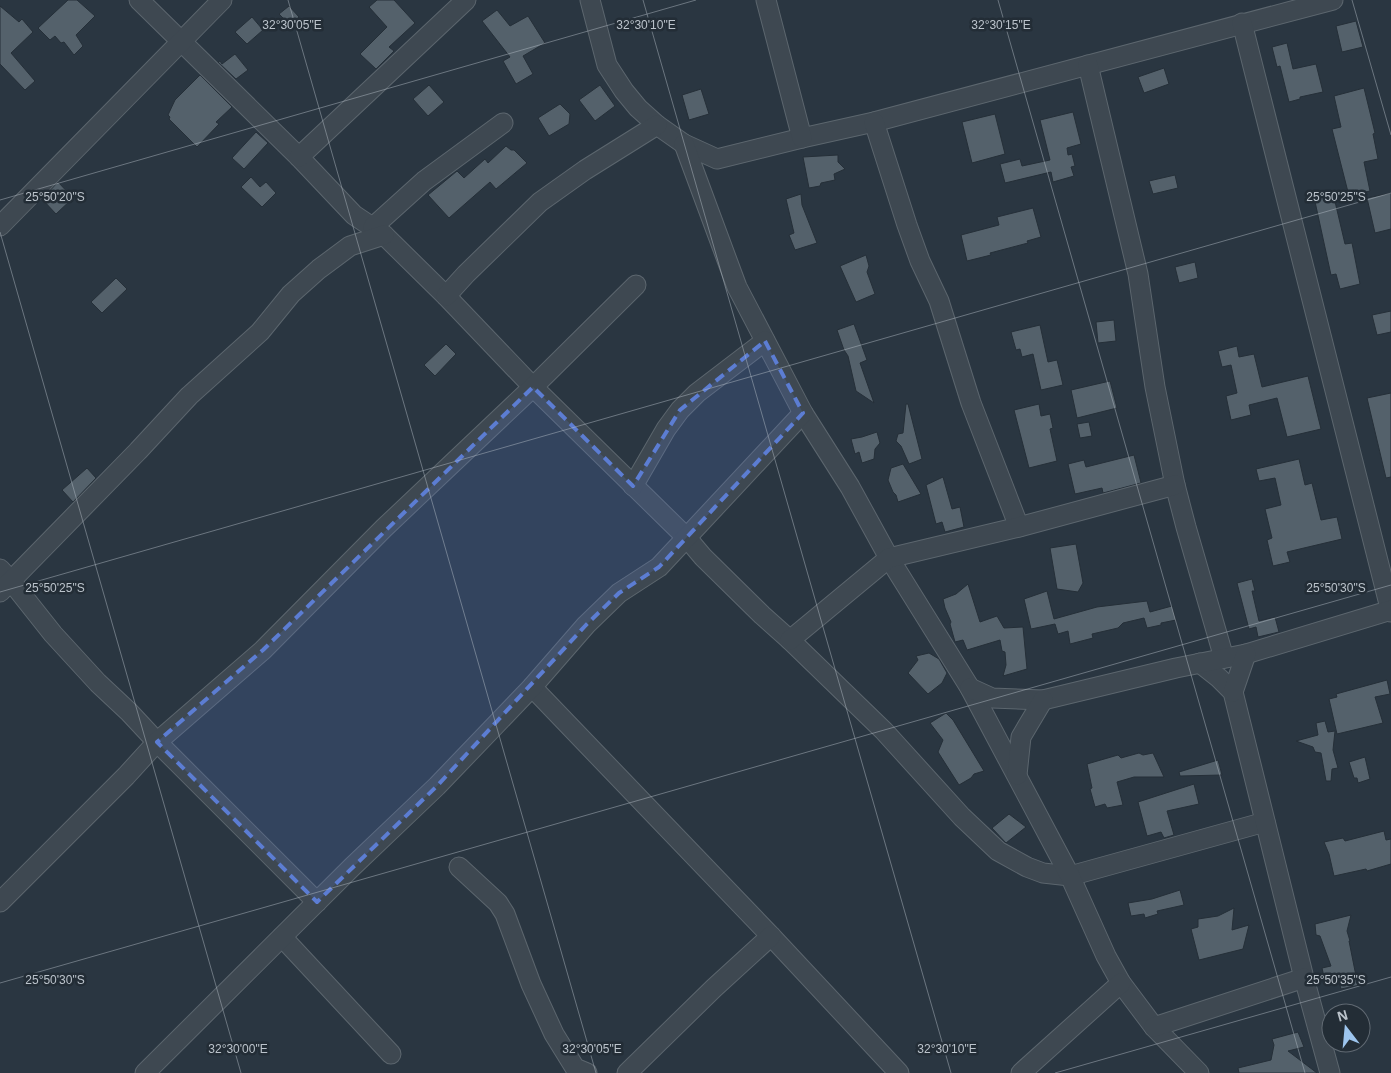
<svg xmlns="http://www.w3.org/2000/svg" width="1391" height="1073" font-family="Arial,sans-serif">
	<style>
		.building { fill: #54616b; stroke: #252f38 }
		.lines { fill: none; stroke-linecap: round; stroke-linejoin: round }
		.street-casing { stroke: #5c666e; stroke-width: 21 }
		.street { stroke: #3e4851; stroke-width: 19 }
		.marked { fill: #5c7dd3; fill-opacity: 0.2; stroke: #5c7dd3; stroke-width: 4; stroke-dasharray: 10 6; stroke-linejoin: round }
		.ticks { fill: none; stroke: #bbc3cb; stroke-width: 1; stroke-opacity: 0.45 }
		.ticks-label { font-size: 12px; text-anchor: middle; fill: #bbc3cb; stroke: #232d36; stroke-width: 5; stroke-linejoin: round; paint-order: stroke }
	</style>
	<rect width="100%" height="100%" fill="#2a3641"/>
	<!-- building -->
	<g class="building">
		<polygon points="68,0 77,0 95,16 76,35 83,46 74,55 64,42 61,43 55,36 50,40 38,28"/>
		<polygon points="377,0 394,0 415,23 389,47 394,51 376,69 360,54 387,27 369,7"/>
		<polygon points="0,6 19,22 22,19 33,32 11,53 35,81 25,90 0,64"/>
		<polygon points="289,6 299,17 290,25 279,14"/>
		<polygon points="497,10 510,26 528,16 545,43 523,56 533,74 516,84 503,61 510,57 482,21"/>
		<polygon points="252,17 263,30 247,44 235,32"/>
		<polygon points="1356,21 1363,47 1342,52 1336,26"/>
		<polygon points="1287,43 1293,69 1316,64 1323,92 1300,97 1300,99 1289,102 1280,66 1277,67 1272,47"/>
		<polygon points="235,54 248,70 236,79 218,62 220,61 222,64"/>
		<polygon points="1164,68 1169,84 1144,93 1138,77"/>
		<polygon points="200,75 232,107 216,122 219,124 197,147 169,119 170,117 168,115 175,100"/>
		<polygon points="429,85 444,102 428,116 413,99"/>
		<polygon points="600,85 615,106 595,121 579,100"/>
		<polygon points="1364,88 1375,133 1373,134 1378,159 1364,162 1370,191 1349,196 1332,129 1341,127 1334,96"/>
		<polygon points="701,89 709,114 689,120 682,95"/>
		<polygon points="560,104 570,114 569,124 549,136 538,118"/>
		<polygon points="1073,112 1081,144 1067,148 1068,155 1072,154 1075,166 1071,167 1074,176 1053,182 1051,172 1005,183 1000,164 1020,159 1022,166 1050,160 1040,120"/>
		<polygon points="995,114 1005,154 972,163 962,122"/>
		<polygon points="256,132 268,143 244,169 232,158"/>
		<polygon points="506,146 511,150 514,150 527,163 496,189 490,182 449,218 428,195 457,171 464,178 485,159 488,163"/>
		<polygon points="838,155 838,162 845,169 834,174 835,180 821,183 820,186 809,188 803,157"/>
		<polygon points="1175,175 1178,188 1153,194 1149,181"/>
		<polygon points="251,177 260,187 266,182 276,193 262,207 241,187"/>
		<polygon points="58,182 73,198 56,214 42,199"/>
		<polygon points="1333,193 1345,244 1352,243 1360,284 1340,289 1336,274 1331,275 1314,197"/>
		<polygon points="1391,193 1391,229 1375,233 1367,198"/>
		<polygon points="801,194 802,205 817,243 795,250 789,235 794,233 786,199"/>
		<polygon points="1033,208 1041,237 1027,241 1028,243 990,253 991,255 967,261 961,235 999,225 997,217"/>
		<polygon points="866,255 869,266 867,272 875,294 856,302 840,266"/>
		<polygon points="1195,262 1198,278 1179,283 1175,267"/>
		<polygon points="116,278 127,289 102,313 91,302"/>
		<polygon points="1391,311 1391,332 1377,335 1372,315"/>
		<polygon points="1114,320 1116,341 1098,343 1096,322"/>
		<polygon points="854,324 867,360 860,363 874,403 856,391 848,356 844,350 837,330"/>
		<polygon points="1040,325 1048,362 1057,360 1063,385 1041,390 1033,354 1022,357 1020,349 1016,350 1011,332"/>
		<polygon points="446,344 456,354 435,376 424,365"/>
		<polygon points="1237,346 1239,357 1254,354 1262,387 1308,376 1321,429 1287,437 1277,398 1249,405 1251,415 1231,420 1226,396 1237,393 1231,365 1222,367 1218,351"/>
		<polygon points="1110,381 1117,408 1077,418 1071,390"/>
		<polygon points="1391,393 1391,477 1386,478 1367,398"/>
		<polygon points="906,404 908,404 922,459 909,464 901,446 896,441 898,434 903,433"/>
		<polygon points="1039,404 1041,416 1050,414 1053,428 1050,429 1057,461 1029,468 1014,410"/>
		<polygon points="1089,422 1092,436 1080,438 1077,424"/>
		<polygon points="877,432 880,443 875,449 874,459 862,463 859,452 855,454 851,439 862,437"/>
		<polygon points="1134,455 1141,483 1103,493 1102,488 1075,494 1068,464 1084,460 1086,467"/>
		<polygon points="1299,459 1305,485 1312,483 1321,520 1337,517 1342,539 1287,552 1290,562 1273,566 1267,540 1272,538 1265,509 1281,505 1275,478 1259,481 1256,469"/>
		<polygon points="903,464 921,494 898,502 896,495 893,492 888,480 891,468"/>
		<polygon points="87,468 96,478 73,502 62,490"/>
		<polygon points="943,477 952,509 960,507 964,527 945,532 942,522 936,524 926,485"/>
		<polygon points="1076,544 1083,583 1078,592 1057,589 1050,548"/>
		<polygon points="1252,579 1255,591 1252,591 1259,621 1275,617 1279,632 1258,637 1256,627 1249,629 1237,583"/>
		<polygon points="968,584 980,622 997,616 1004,628 1023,627 1027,669 1003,676 1006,665 1005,652 1002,651 1000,640 967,650 963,640 955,642 950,624 951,622 945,608 943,599 956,594"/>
		<polygon points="1047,591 1054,619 1097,607 1147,601 1150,612 1172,606 1176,620 1161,623 1161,625 1147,628 1144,618 1123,623 1118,628 1092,634 1093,638 1070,644 1068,631 1058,634 1055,624 1031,629 1024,599"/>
		<polygon points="929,653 939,659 947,673 942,683 928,694 908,673 918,660 916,656"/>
		<polygon points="1387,680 1390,694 1375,697 1383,723 1337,734 1329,699 1337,697 1336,694"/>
		<polygon points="946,713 953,720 984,771 974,774 971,778 959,785 938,752 943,740 930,723"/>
		<polygon points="1325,721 1328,732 1335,731 1333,750 1338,768 1332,769 1331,781 1326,781 1321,753 1315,752 1313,747 1296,741 1318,735 1316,723"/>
		<polygon points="1139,753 1143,755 1153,753 1164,777 1134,777 1117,782 1123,805 1107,808 1105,804 1095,807 1090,789 1092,788 1087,764 1118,755 1121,758"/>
		<polygon points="1365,757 1370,779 1358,783 1357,778 1354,778 1349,762"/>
		<polygon points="1218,760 1222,775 1180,776 1179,772"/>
		<polygon points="1194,784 1199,804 1167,811 1174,835 1164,838 1161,832 1147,836 1138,802"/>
		<polygon points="1009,814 1026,827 1006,843 992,828"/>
		<polygon points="1384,831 1386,840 1391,839 1391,864 1367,871 1366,869 1334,876 1329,854 1324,842 1343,838 1345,841"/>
		<polygon points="1180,890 1184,905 1157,911 1158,914 1145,918 1144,914 1131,916 1128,903 1152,899"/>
		<polygon points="1234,908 1232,930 1249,925 1243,949 1199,960 1191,929 1198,927 1198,919 1218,916"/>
		<polygon points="1351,915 1347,931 1350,941 1349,941 1356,976 1360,985 1341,989 1338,978 1325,981 1322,968 1331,966 1320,936 1316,935 1315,924"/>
		<polygon points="1298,1032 1304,1047 1288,1051 1317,1073 1239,1073 1238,1068 1271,1060 1274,1045 1272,1039"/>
	</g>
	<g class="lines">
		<defs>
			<g id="street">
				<polyline points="139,0 299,157 354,215 384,235 446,296 533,387 687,538 703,557 762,615 790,640 884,731 962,817 998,851 1027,867 1043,873 1070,876 1265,822"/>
				<polyline points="590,0 607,65 624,91 638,108 657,125 684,144 717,159 802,138 874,122 1333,0"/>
				<polyline points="766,0 802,138"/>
				<polyline points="1242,23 1391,612"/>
				<polyline points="1088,65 1138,274 1155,387 1175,485 1186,527 1224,658"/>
				<polyline points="874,122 907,225 920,261 939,301 971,403 1019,527"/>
				<polyline points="684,144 737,287 803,413 850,487 889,558 970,688 1070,876 1106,956 1121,983 1154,1027 1199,1073"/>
				<polyline points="299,157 466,0"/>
				<polyline points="0,226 222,0"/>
				<polyline points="373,227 424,181 503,123"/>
				<polyline points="446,296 466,274 540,202 585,170 657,125"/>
				<polyline points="633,486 666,429 680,410 697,393 765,341"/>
				<polyline points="0,569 11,581 53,634 98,683 129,712 157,742 317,902"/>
				<polyline points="0,592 138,451 189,396 260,332 291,294 319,269 350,246 384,235"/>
				<polyline points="790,640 889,558 1019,527 1175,485"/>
				<polyline points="1200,663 1219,678 1233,692 1304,978 1330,1073"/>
				<polyline points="532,687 771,936 899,1073"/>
				<polyline points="970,688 992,698 1043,700 1176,668 1246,654 1391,610"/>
				<polyline points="1233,692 1246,654"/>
				<polyline points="1017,775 1021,737 1043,700"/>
				<polyline points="459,867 498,903 505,914 531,984 554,1034 575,1068 587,1073"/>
				<polyline points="0,902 126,776 157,742 263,650 384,528 533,387 636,285"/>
				<polyline points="282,937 391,1054"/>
				<polyline points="1154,1027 1304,978"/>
				<polyline points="145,1073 352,867 437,786 532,687 586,625 619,593 659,567 803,413"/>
				<polyline points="627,1073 714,988 771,936"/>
				<polyline points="1021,1073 1121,983"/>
			</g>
		</defs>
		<!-- street casing -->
		<use href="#street" class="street-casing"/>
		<!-- street -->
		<use href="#street" class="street"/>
	</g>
	<!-- marked area -->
	<path class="marked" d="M 765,341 L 803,413 L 659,567 L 619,593 L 586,625 L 437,786 L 317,902 L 157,742 L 263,650 L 533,387 L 633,486 L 680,410 Z"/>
	<!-- ticks -->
	<path class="ticks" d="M 288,0 L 596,1073M 643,0 L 951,1073M 998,0 L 1305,1073M 1352,0 L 1391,135M 0,200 L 696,0M 0,232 L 241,1073M 0,592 L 1391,193M 0,983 L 1391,585M 1055,1073 L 1391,977"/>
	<g class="ticks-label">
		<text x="292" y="29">32°30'05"E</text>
		<text x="646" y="29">32°30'10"E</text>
		<text x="1001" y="29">32°30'15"E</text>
		<text x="1336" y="201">25°50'25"S</text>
		<text x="55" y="201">25°50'20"S</text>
		<text x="1336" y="592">25°50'30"S</text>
		<text x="55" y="592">25°50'25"S</text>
		<text x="1336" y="984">25°50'35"S</text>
		<text x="55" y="984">25°50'30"S</text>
		<text x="238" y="1053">32°30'00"E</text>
		<text x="592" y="1053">32°30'05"E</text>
		<text x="947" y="1053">32°30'10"E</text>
	</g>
	<!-- north arrow -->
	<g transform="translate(1346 1028) rotate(344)"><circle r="24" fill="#232d36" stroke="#606972"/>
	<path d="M0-4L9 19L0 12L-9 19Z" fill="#9dc5ee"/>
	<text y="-8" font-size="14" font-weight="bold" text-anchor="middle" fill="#bbc3cb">N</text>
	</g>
</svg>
